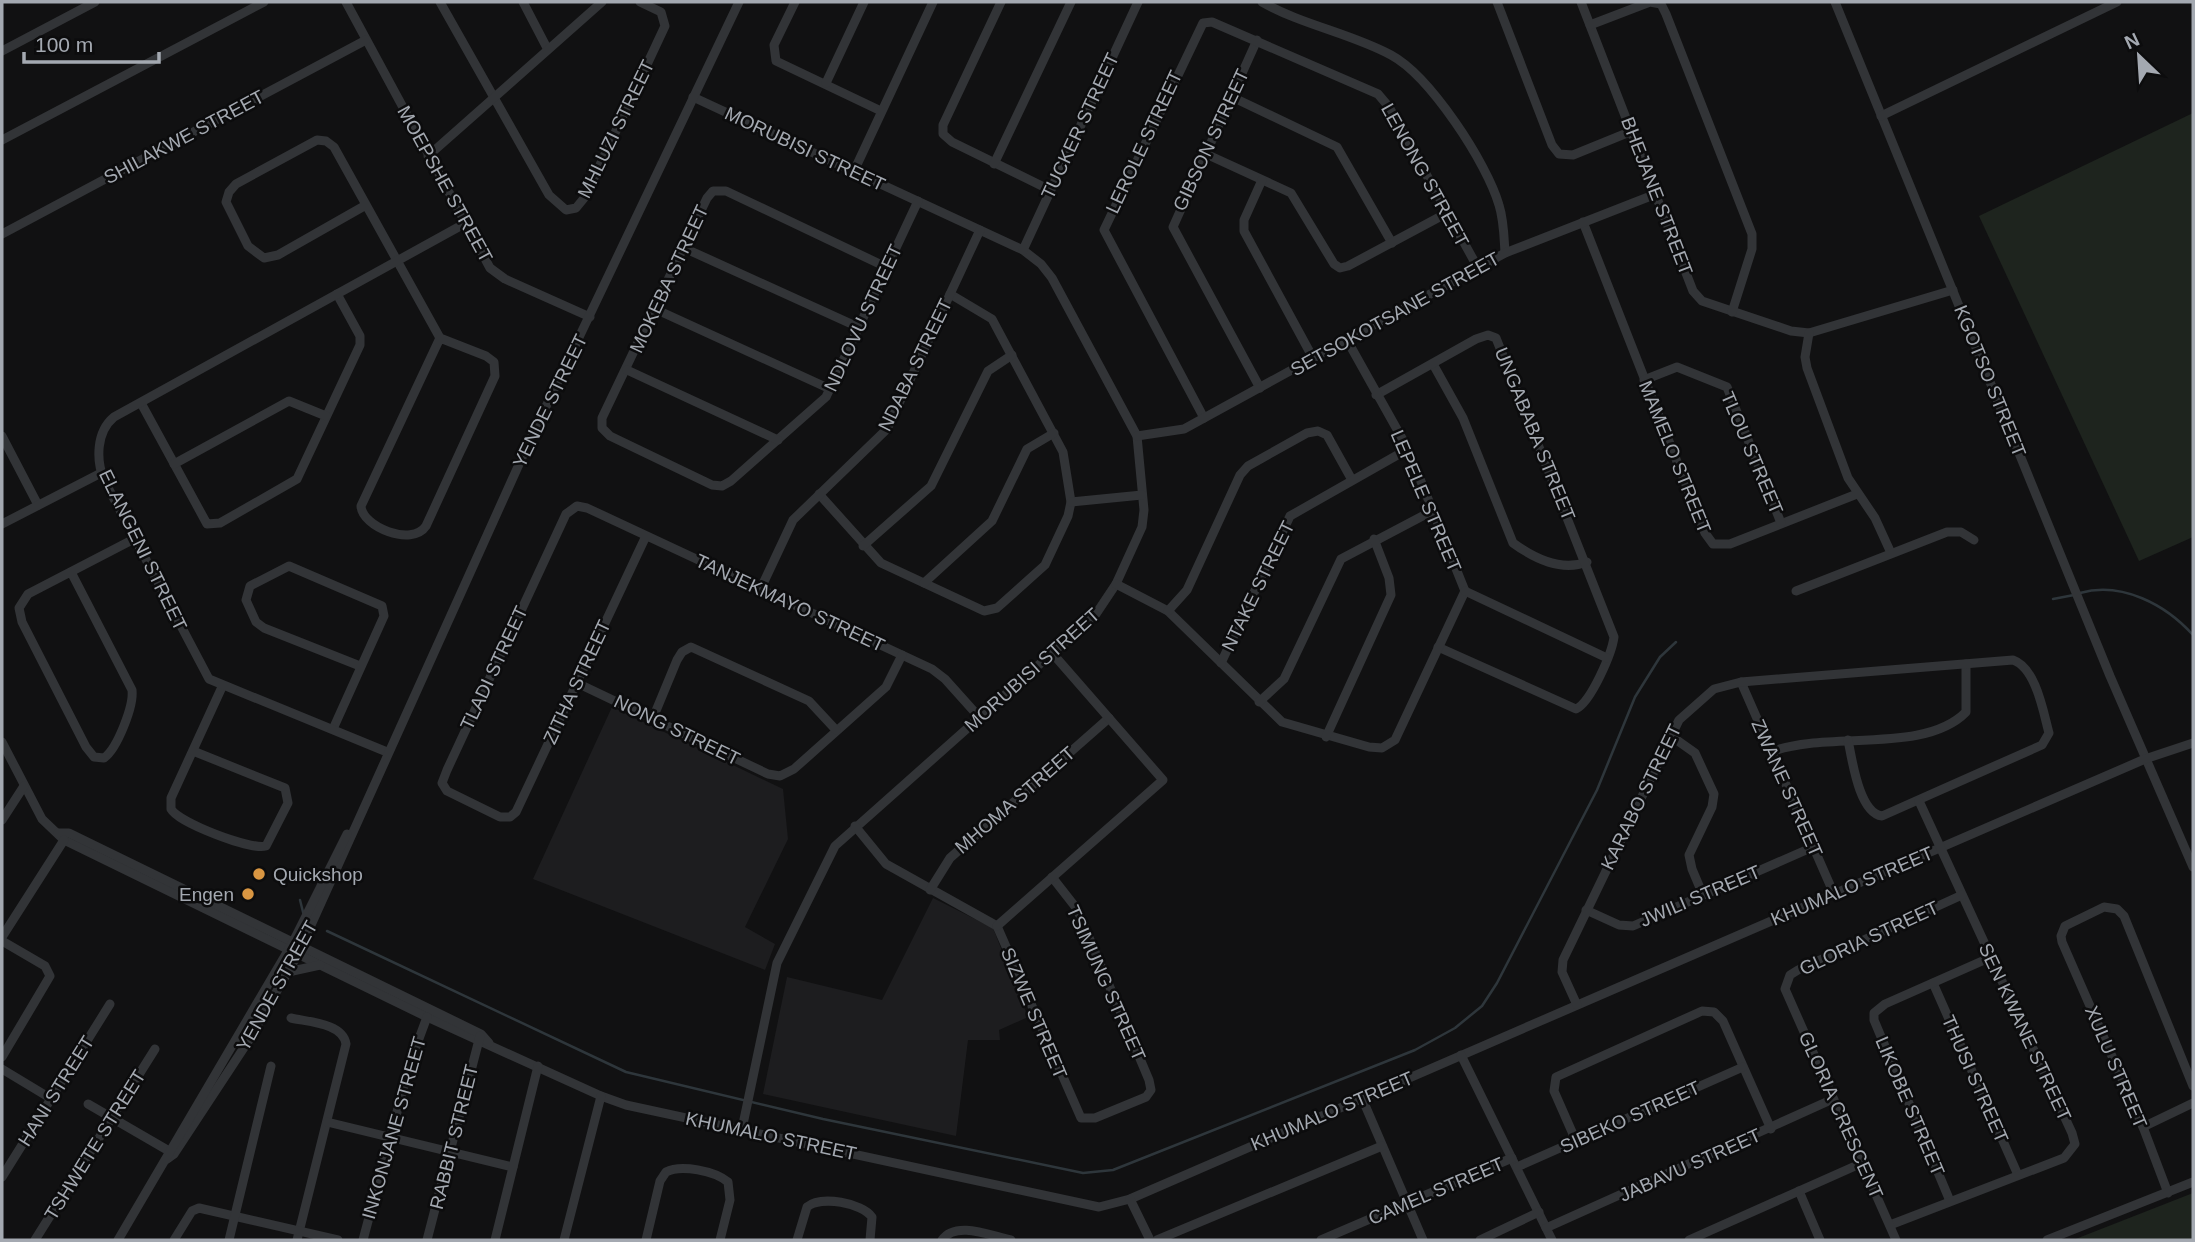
<svg xmlns="http://www.w3.org/2000/svg" width="2195" height="1242" font-family="Helvetica,sans-serif">
	<style>
		.built { fill: #1d1d1f }
		.green { fill: #1e241e }
		.lines { fill: none; stroke-linecap: round; stroke-linejoin: round }
		.stream { stroke: #2e363b; stroke-width: 2.5 }
		.minor { stroke: #323437; stroke-width: 9 }
		.poi-dot { fill: #d99642; stroke: #0c0c0d; stroke-width: 2.5 }
		.labels { text-anchor: middle; dominant-baseline: central; stroke-width: 5; stroke-linejoin: round; paint-order: stroke }
		.street-label { font-size: 19px; fill: #a4a9b1; stroke: #0c0c0d }
		.poi-label { font-size: 19px; fill: #a4a9b1; stroke: #0c0c0d; text-anchor: start }
	</style>
	<rect width="100%" height="100%" fill="#111112"/>
	<!-- built -->
	<g class="built">
		<polygon points="612,707 783,789 788,839 745,927 775,944 765,970 533,879"/>
		<polygon points="933,898 993,928 1028,1017 999,1030 1000,1040 968,1040 956,1136 763,1094 787,977 882,1000"/>
	</g>
	<!-- green -->
	<g class="green">
		<polygon points="2193,113 2193,537 2139,561 1979,216"/>
		<polygon points="2193,1193 2193,1240 2073,1240"/>
	</g>
	<g class="lines">
		<!-- stream -->
		<g class="stream">
			<path d="M 2080,593 C 2122,581 2166,605 2193,635"/>
			<polyline points="2053,599 2074,595"/>
			<polyline points="300,900 304,916"/>
			<polyline points="327,931 626,1072 823,1119 1083,1173 1113,1170 1415,1050 1455,1028 1482,1006 1497,983 1597,790 1635,697 1660,657 1676,642"/>
		</g>
		<!-- minor -->
		<g class="minor">
			<polyline points="346,2 490,268 505,279 590,317"/>
			<polyline points="440,2 549,195 566,210 576,208 585,197 665,26 661,12 640,2"/>
			<polyline points="523,2 547,48"/>
			<polyline points="795,2 774,45 776,61 881,111"/>
			<polyline points="1001,2 943,125 943,134 952,142 1050,190"/>
			<path d="M 1262,2 C 1302,25 1350,33 1391,55 C 1430,76 1487,163 1499,205 C 1504,221 1504,237 1505,253"/>
			<polyline points="1497,2 1552,145 1559,154 1573,155 1632,131"/>
			<polyline points="1581,2 1693,291 1702,301 1791,331 1809,333 1953,290"/>
			<polyline points="1835,2 2110,676 2193,867"/>
			<polyline points="1590,25 1650,2 1661,4 1666,14 1752,234 1752,249 1732,312"/>
			<polyline points="1257,40 1173,227 1260,388"/>
			<polyline points="2,51 95,2"/>
			<polyline points="826,83 864,2"/>
			<polyline points="693,97 1023,250 1041,264 1052,278 1137,436 1144,510 1142,527 1116,584 1096,614 835,846 777,963 742,1129"/>
			<polyline points="1232,97 1337,147 1392,243"/>
			<polyline points="1881,116 2117,2"/>
			<polyline points="2,140 264,2"/>
			<polyline points="1206,154 1291,193 1334,264 1340,268 1348,266 1447,213"/>
			<polyline points="428,156 602,2"/>
			<polyline points="994,164 1071,2"/>
			<polyline points="854,171 933,2"/>
			<polyline points="1262,180 1244,220 1244,231 1313,358"/>
			<path d="M 366,205 L 278,255 L 264,258 L 248,246 L 226,202 L 229,192 L 236,184 L 317,140 L 326,141 L 334,147 L 440,338 L 486,356 L 494,362 L 495,376 L 426,526 C 412,547 362,527 361,506 L 440,338"/>
			<polyline points="1583,222 1705,533 1713,544 1730,544 1857,494"/>
			<polyline points="2,234 366,40"/>
			<polyline points="684,248 858,327"/>
			<polyline points="1023,250 1138,2"/>
			<polyline points="886,267 726,191 713,191 707,198 602,418 602,428 610,436 712,485 722,486 731,481 826,397 918,201"/>
			<polyline points="655,309 830,389"/>
			<polyline points="1809,333 1805,357 1807,368 1848,478 1875,518 1891,553"/>
			<path d="M 1433,364 L 1463,418 L 1513,543 C 1535,559 1561,572 1587,562"/>
			<polyline points="627,370 778,440"/>
			<polyline points="1644,380 1677,367 1727,387 1781,523"/>
			<path d="M 1376,395 L 1476,339 L 1488,335 L 1496,338 L 1614,637 C 1612,653 1591,702 1576,709 L 1438,647"/>
			<polyline points="141,403 207,524 220,523 297,479 360,345 360,336 337,294"/>
			<polyline points="1204,418 1104,230 1203,23 1212,22 1378,94 1389,107 1478,268"/>
			<polyline points="2,436 38,505"/>
			<polyline points="1137,436 1184,429 1505,253 1656,194"/>
			<polyline points="174,464 289,401 326,416"/>
			<polyline points="819,494 881,563 984,611 997,608 1045,565 1068,516 1071,502 1063,452 992,319 950,294"/>
			<polyline points="1071,502 1142,495"/>
			<polyline points="2,524 101,473"/>
			<polyline points="646,536 516,812 510,817 500,817 447,791 442,783 447,770 566,514 577,506 587,508 932,669 945,679 980,718"/>
			<polyline points="863,546 931,486 988,371 1012,355"/>
			<path d="M 71,572 L 132,690 C 134,706 117,749 104,758 L 94,757 L 86,747 L 22,622 L 19,608 L 28,594 L 134,539"/>
			<polyline points="924,583 992,521 1027,449 1054,433"/>
			<polyline points="1116,584 1168,611 1282,722 1369,747 1382,748 1395,740 1465,591 1408,449 1347,340"/>
			<polyline points="761,588 793,520 887,429 980,230"/>
			<polyline points="1465,591 1607,658"/>
			<polyline points="1796,591 1947,532 1961,532 1974,540"/>
			<polyline points="1168,611 1187,590 1240,475 1248,466 1307,433 1318,431 1327,435 1352,480"/>
			<polyline points="1221,663 1290,516 1408,449"/>
			<polyline points="1741,682 1834,894"/>
			<polyline points="577,683 768,774 780,776 794,769 886,687 902,655"/>
			<polyline points="1259,702 1284,679 1341,559 1432,511"/>
			<polyline points="653,718 677,660 682,652 691,647 809,701 836,730"/>
			<polyline points="333,729 384,616 382,606 289,566 250,586 246,600 256,622 264,628 360,666"/>
			<polyline points="1671,736 1695,753 1714,794 1712,807 1689,855 1692,869 1703,895"/>
			<polyline points="1326,737 1391,595 1389,578 1374,539"/>
			<polyline points="2,742 42,819 64,840 427,1017 601,1096 626,1105 1099,1207 1130,1199 2145,759 2193,743"/>
			<path d="M 193,751 L 285,788 L 288,803 L 266,846 C 250,850 179,823 171,809 L 171,798 L 222,687"/>
			<path d="M 387,752 L 209,679 L 104,480 C 96,460 96,432 114,417 L 464,224"/>
			<path d="M 1771,752 C 1826,730 1924,755 1966,712 L 1966,664"/>
			<polyline points="2,820 24,786"/>
			<polyline points="855,826 886,864 997,926"/>
			<polyline points="58,833 69,833 481,1034 489,1043"/>
			<polyline points="930,890 950,858 1109,718"/>
			<polyline points="1586,910 1619,925 1633,926 1813,847"/>
			<polyline points="997,926 1081,1118 1095,1118 1146,1097 1151,1090 1149,1080 1077,909 1052,877"/>
			<polyline points="997,926 1163,780 1053,654"/>
			<polyline points="2,937 64,840"/>
			<polyline points="2,941 45,966 50,976 2,1057"/>
			<polyline points="288,972 320,965"/>
			<polyline points="1933,983 2018,1175"/>
			<path d="M 1577,1005 L 1562,972 L 1563,960 L 1679,720 L 1714,689 L 1741,682 L 2013,660 C 2036,668 2043,711 2049,733 L 2042,745 L 1882,816 C 1859,813 1852,759 1848,740"/>
			<path d="M 291,1018 C 308,1022 343,1023 346,1044 L 297,1240"/>
			<polyline points="1461,1055 1552,1240"/>
			<polyline points="2,1069 50,1098"/>
			<polyline points="1362,1098 1423,1240"/>
			<polyline points="88,1104 169,1151"/>
			<polyline points="327,1122 513,1167"/>
			<polyline points="2143,1127 2193,1103"/>
			<polyline points="1576,1141 1554,1091 1556,1077 1702,1011 1714,1012 1723,1021 1771,1129"/>
			<polyline points="167,1159 174,1154 249,1040 298,954 530,440 739,2"/>
			<polyline points="1517,1167 1743,1067"/>
			<polyline points="2,1177 110,1004"/>
			<polyline points="1799,1191 1820,1240"/>
			<polyline points="2168,1193 2143,1127 2062,942 2061,936 2065,926 2104,907 2117,909 2124,916 2193,1086"/>
			<polyline points="1130,1199 1150,1240"/>
			<polyline points="1950,1201 1874,1020 1874,1013 1885,1004 1989,958"/>
			<polyline points="1890,1225 2064,1158 2075,1144 2072,1133 1919,801"/>
			<polyline points="1546,1228 1833,1099"/>
			<polyline points="35,1240 155,1049"/>
			<polyline points="118,1240 293,942 347,834"/>
			<polyline points="174,1240 192,1211 199,1208 338,1240"/>
			<polyline points="229,1240 271,1066"/>
			<polyline points="363,1240 410,1063 427,1017"/>
			<polyline points="427,1240 480,1036"/>
			<polyline points="495,1240 538,1066"/>
			<polyline points="564,1240 601,1096"/>
			<path d="M 646,1240 L 660,1181 L 666,1172 C 681,1164 715,1171 728,1182 L 730,1200 L 720,1240"/>
			<path d="M 797,1240 L 807,1207 C 821,1195 862,1203 872,1217 L 870,1240"/>
			<path d="M 942,1240 C 956,1220 991,1236 1011,1240"/>
			<polyline points="1157,1240 1382,1146"/>
			<polyline points="1321,1240 1512,1158"/>
			<polyline points="1480,1240 1539,1212"/>
			<polyline points="1689,1240 1862,1163"/>
			<polyline points="1896,1240 1785,989 1790,975 1798,970 1962,895"/>
			<polyline points="2047,1240 2193,1182"/>
		</g>
	</g>
	<!-- markers -->
	<g class="poi-dot">
		<circle cx="259" cy="874" r="7"/>
		<circle cx="248" cy="894" r="7"/>
	</g>
	<g class="labels">
		<!-- street labels -->
		<g class="street-label">
			<text transform="translate(1080 126) rotate(-65)">TUCKER STREET</text>
			<text transform="translate(616 129) rotate(-64)">MHLUZI STREET</text>
			<text transform="translate(184 137) rotate(-28)">SHILAKWE STREET</text>
			<text transform="translate(1211 140) rotate(-65)">GIBSON STREET</text>
			<text transform="translate(1144 142) rotate(-65)">LEROLE STREET</text>
			<text transform="translate(805 149) rotate(25)">MORUBISI STREET</text>
			<text transform="translate(1425 175) rotate(61)">LENONG STREET</text>
			<text transform="translate(445 184) rotate(61)">MOEPSHE STREET</text>
			<text transform="translate(1657 196) rotate(69)">BHEJANE STREET</text>
			<text transform="translate(669 279) rotate(-65)">MOKEBA STREET</text>
			<text transform="translate(1395 314) rotate(-29)">SETSOKOTSANE STREET</text>
			<text transform="translate(863 318) rotate(-65)">NDLOVU STREET</text>
			<text transform="translate(915 365) rotate(-64)">NDABA STREET</text>
			<text transform="translate(1990 381) rotate(68)">KGOTSO STREET</text>
			<text transform="translate(550 401) rotate(-64)">YENDE STREET</text>
			<text transform="translate(1535 434) rotate(68)">UNGABABA STREET</text>
			<text transform="translate(1752 453) rotate(67)">TLOU STREET</text>
			<text transform="translate(1675 457) rotate(68)">MAMELO STREET</text>
			<text transform="translate(1426 501) rotate(67)">LEPELE STREET</text>
			<text transform="translate(143 550) rotate(64)">ELANGENI STREET</text>
			<text transform="translate(1258 586) rotate(-64)">NTAKE STREET</text>
			<text transform="translate(790 603) rotate(25)">TANJEKMAYO STREET</text>
			<text transform="translate(494 668) rotate(-65)">TLADI STREET</text>
			<text transform="translate(1032 670) rotate(-42)">MORUBISI STREET</text>
			<text transform="translate(577 682) rotate(-65)">ZITHA STREET</text>
			<text transform="translate(677 730) rotate(26)">NONG STREET</text>
			<text transform="translate(1787 788) rotate(66)">ZWANE STREET</text>
			<text transform="translate(1641 797) rotate(-64)">KARABO STREET</text>
			<text transform="translate(1015 800) rotate(-41)">MHOMA STREET</text>
			<text transform="translate(1852 886) rotate(-23)">KHUMALO STREET</text>
			<text transform="translate(1700 896) rotate(-23)">JWILI STREET</text>
			<text transform="translate(1869 938) rotate(-25)">GLORIA STREET</text>
			<text transform="translate(1106 983) rotate(66)">TSIMUNG STREET</text>
			<text transform="translate(277 986) rotate(-61)">YENDE STREET</text>
			<text transform="translate(1034 1013) rotate(67)">SIZWE STREET</text>
			<text transform="translate(2025 1032) rotate(65)">SEN KWANE STREET</text>
			<text transform="translate(2116 1067) rotate(67)">XULU STREET</text>
			<text transform="translate(1975 1079) rotate(66)">THUSI STREET</text>
			<text transform="translate(56 1091) rotate(-58)">HANI STREET</text>
			<text transform="translate(1910 1106) rotate(67)">LIKOBE STREET</text>
			<text transform="translate(1332 1111) rotate(-23)">KHUMALO STREET</text>
			<text transform="translate(1841 1115) rotate(66)">GLORIA CRESCENT</text>
			<text transform="translate(1630 1117) rotate(-24)">SIBEKO STREET</text>
			<text transform="translate(394 1128) rotate(-74)">INKONJANE STREET</text>
			<text transform="translate(771 1136) rotate(12)">KHUMALO STREET</text>
			<text transform="translate(454 1137) rotate(-76)">RABBIT STREET</text>
			<text transform="translate(95 1145) rotate(-58)">TSHWETE STREET</text>
			<text transform="translate(1690 1165) rotate(-24)">JABAVU STREET</text>
			<text transform="translate(1436 1191) rotate(-23)">CAMEL STREET</text>
		</g>
		<!-- poi labels -->
		<g class="poi-label">
			<text x="273" y="874">Quickshop</text>
			<text x="234" y="894" text-anchor="end">Engen</text>
		</g>
	</g>
	<!-- border -->
	<rect width="2195" height="1242" fill="none" stroke="#a4a9b1" stroke-width="7"/>
	<!-- north arrow -->
	<g transform="translate(2139 56) rotate(335)" stroke="#0c0c0d" stroke-width="5" paint-order="stroke">
	<path d="M0-5L12 26L0 18L-12 26Z" fill="#a4a9b1"/>
	<text y="-10" font-size="19" font-weight="bold" text-anchor="middle" fill="#a4a9b1">N</text>
	</g>
	<!-- scale -->
	<path d="M24 52v10h135v-10" fill="none" stroke="#a4a9b1" stroke-width="3.5"/>
	<text x="35" y="52" font-size="21" fill="#a4a9b1" stroke="#0c0c0d" stroke-width="5" paint-order="stroke">100 m</text>
</svg>
